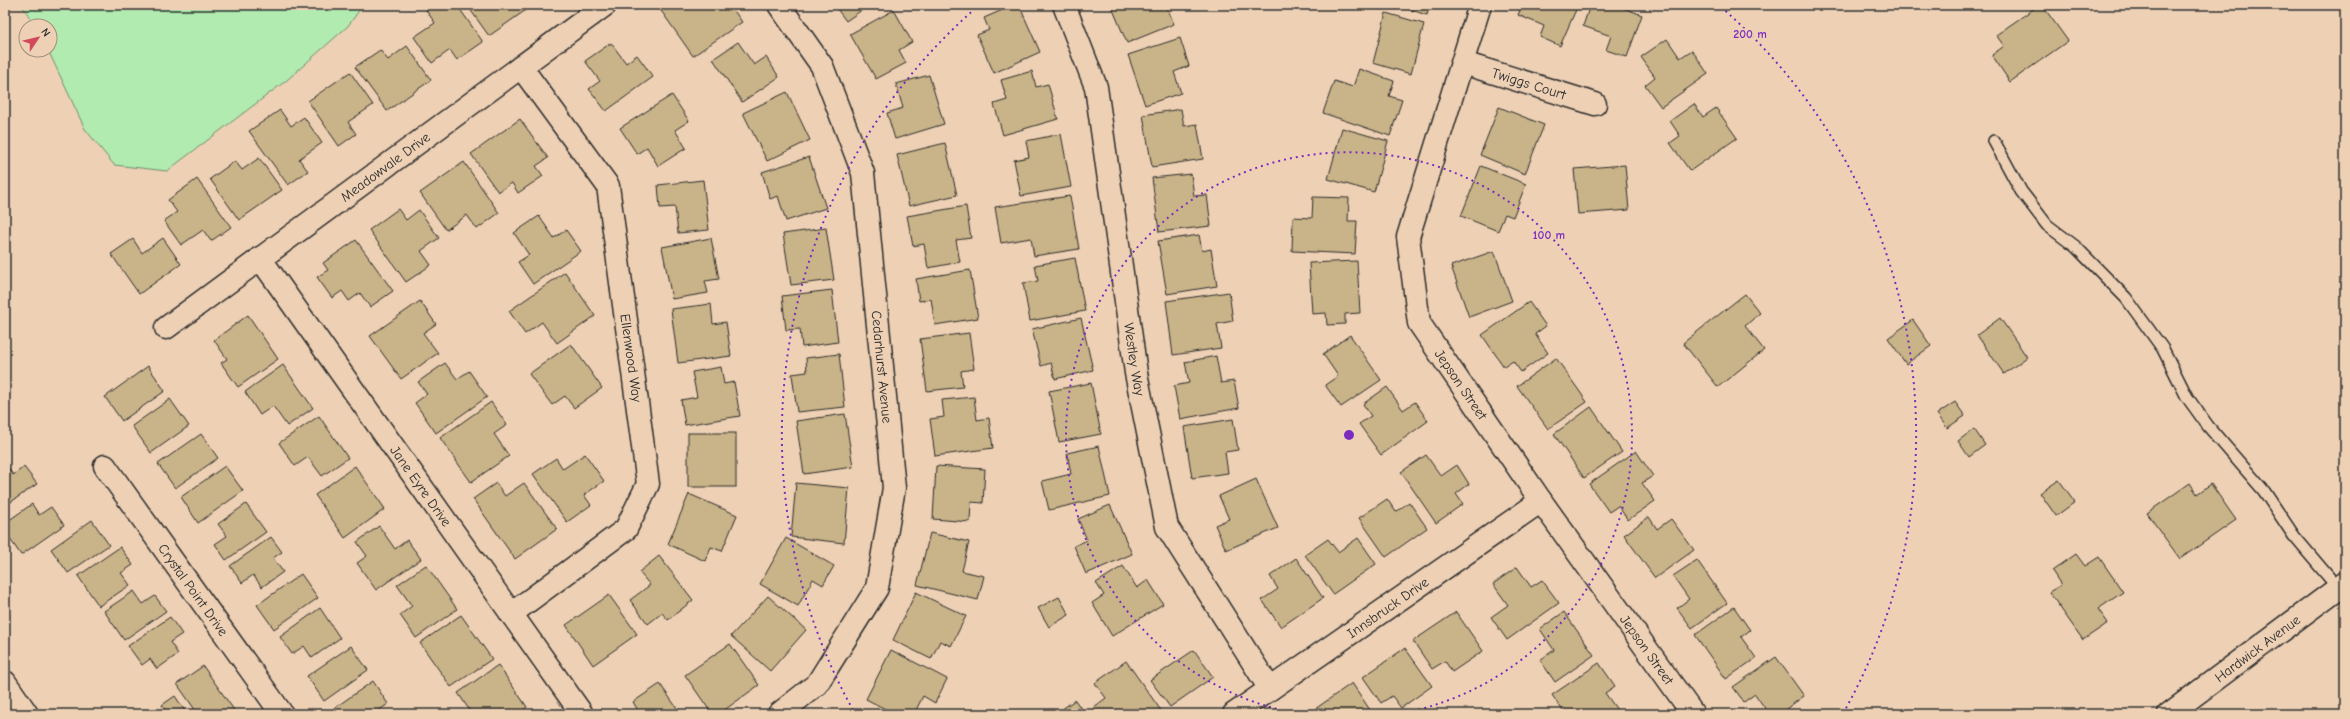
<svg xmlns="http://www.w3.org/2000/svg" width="2350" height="719" font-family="'Comic Neue',sans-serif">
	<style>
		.green { fill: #b1ebaf; stroke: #6e8b6d }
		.building { fill: #c9b388; stroke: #2b2b2b }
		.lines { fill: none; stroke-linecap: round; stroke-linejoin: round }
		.lane-casing { stroke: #2b2b2b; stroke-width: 14 }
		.street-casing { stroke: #2b2b2b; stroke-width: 25 }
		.secondary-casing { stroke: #2b2b2b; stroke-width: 25 }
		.lane { stroke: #eed1b5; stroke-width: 11 }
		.street { stroke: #eed1b5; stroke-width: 22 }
		.secondary { stroke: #eed1b5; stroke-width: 22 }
		.ring { fill: none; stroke: #7b2cbf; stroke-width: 2; stroke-dasharray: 2 4 }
		.labels { text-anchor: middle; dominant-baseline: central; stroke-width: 3.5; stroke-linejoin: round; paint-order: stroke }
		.street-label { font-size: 14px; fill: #2b2b2b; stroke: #eed1b5 }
		.centre { fill: #7b2cbf; stroke: #eed1b5; stroke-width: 2 }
		.ring-label { font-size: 12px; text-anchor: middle; font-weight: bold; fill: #7b2cbf; stroke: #eed1b5; stroke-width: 3.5; stroke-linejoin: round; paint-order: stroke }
	</style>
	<rect width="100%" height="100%" fill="#eed1b5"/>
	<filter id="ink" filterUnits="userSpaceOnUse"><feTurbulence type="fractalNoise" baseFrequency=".025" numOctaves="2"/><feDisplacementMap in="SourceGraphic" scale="8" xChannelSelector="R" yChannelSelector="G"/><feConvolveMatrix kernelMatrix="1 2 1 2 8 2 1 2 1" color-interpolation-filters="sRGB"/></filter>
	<g filter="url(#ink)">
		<!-- green -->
		<polygon class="green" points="22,5 363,5 348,26 287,80 167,171 114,165 85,129 48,50 50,26 35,26"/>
		<!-- building -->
		<g class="building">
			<polygon points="433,5 457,5 483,42 457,60 450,50 432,63 414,37 435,23 426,10"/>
			<polygon points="467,5 533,5 489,36"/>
			<polygon points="657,5 730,5 742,22 693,56"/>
			<polygon points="834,5 869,5 846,21"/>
			<polygon points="1014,5 1019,5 1040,52 994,73 977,35 989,30 984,18"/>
			<polygon points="1111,5 1166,5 1174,24 1127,43"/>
			<polygon points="1395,5 1430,5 1427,15"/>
			<polygon points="1522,5 1578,5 1560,46 1540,37 1544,26 1518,15"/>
			<polygon points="1590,5 1616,5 1642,15 1627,57 1606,50 1611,36 1583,26"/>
			<polygon points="2039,5 2042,5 2068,41 2010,82 1992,55 2004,46 1996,35"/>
			<polygon points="894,10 912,42 899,50 906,63 876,79 850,34"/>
			<polygon points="1386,13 1424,24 1411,74 1373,63"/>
			<polygon points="1180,38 1189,66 1174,72 1181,93 1145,105 1128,55"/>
			<polygon points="1667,39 1680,58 1692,50 1708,74 1661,107 1645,85 1655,77 1641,57"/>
			<polygon points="738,42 754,65 766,57 779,77 742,102 713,59"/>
			<polygon points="611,43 626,63 637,55 653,77 606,111 589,89 600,81 585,61"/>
			<polygon points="407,46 431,80 387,111 355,67 380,50 388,60"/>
			<polygon points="1359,69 1394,81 1389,96 1402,100 1390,136 1323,113 1334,81 1353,87"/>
			<polygon points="1032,71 1036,87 1048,84 1058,119 1003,135 994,104 1007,100 1001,80"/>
			<polygon points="350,72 373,105 348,122 356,134 339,146 308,101"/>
			<polygon points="929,75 944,124 895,139 887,113 903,108 896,84"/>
			<polygon points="787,92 810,140 767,161 743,113"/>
			<polygon points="672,95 689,121 675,130 686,148 658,166 647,147 637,154 620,128"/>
			<polygon points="1694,104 1703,117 1716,108 1737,138 1690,171 1670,143 1680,136 1670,121"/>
			<polygon points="1499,107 1544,125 1525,174 1480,155"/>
			<polygon points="1181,109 1184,126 1197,124 1203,159 1152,167 1143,115"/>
			<polygon points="280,110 291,126 304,117 322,143 299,159 308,171 288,185 249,131"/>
			<polygon points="520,119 548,158 536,166 543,176 518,193 512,183 498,192 471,154"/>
			<polygon points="1342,128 1388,141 1374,192 1328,179"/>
			<polygon points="1061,134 1071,187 1021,196 1014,160 1029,157 1026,141"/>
			<polygon points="945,143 957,195 909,206 897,155"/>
			<polygon points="809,157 826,208 786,221 778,196 770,199 762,172"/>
			<polygon points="259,158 282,190 239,220 210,179 235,161 242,170"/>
			<polygon points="464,162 499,213 477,229 467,215 446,230 420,193"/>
			<polygon points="1625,165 1629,210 1578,214 1574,169"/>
			<polygon points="1481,166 1526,184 1513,217 1505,214 1498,231 1461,216"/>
			<polygon points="1191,174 1194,196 1207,195 1211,226 1159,232 1152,178"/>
			<polygon points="197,179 231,227 211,241 203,230 181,245 164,221 177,212 168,200"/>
			<polygon points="703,180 709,230 678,233 675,207 660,208 658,185"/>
			<polygon points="1070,196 1079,249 1034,256 1031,238 1001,243 995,207"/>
			<polygon points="1313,197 1349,198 1348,221 1357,221 1355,254 1292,251 1293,217 1312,218"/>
			<polygon points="966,206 971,238 956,240 960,262 928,268 924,244 913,246 907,216"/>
			<polygon points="398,209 406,220 419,210 439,238 421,251 431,265 406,282 369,230"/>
			<polygon points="539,216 554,238 566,230 581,251 533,284 518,262 529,255 514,233"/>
			<polygon points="826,228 834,280 791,285 783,234"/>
			<polygon points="1199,235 1202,251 1211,249 1217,286 1167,294 1158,241"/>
			<polygon points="163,238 181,264 139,294 111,254 133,239 142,253"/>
			<polygon points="711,238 719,279 705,281 708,293 672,299 662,247"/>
			<polygon points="356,240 393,291 370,307 360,293 349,301 342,291 332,298 317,277 328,270 323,263"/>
			<polygon points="1494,251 1512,301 1469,317 1451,266"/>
			<polygon points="1075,258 1085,311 1030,321 1023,283 1038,281 1035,265"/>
			<polygon points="1357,261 1360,313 1345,314 1345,324 1327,325 1326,313 1312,314 1309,263"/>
			<polygon points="970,270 978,318 935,325 931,299 919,301 916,279"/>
			<polygon points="565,272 595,316 557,343 542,322 525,334 509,311"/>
			<polygon points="832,290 838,342 802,347 800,329 786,330 782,296"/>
			<polygon points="1229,292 1233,321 1217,324 1221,348 1173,355 1166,301"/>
			<polygon points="1745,294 1760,313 1745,326 1764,350 1718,387 1683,343"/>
			<polygon points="420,301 436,324 423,333 438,353 401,379 370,336"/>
			<polygon points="1529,302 1546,326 1535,334 1548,353 1521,372 1513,361 1504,367 1482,335"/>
			<polygon points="711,304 713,324 726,322 731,356 678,363 671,309"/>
			<polygon points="248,315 278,359 238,387 221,363 227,359 214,340"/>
			<polygon points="1081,318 1093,370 1055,379 1051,363 1041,366 1032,329"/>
			<polygon points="2000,318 2027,357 2004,374 1977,335"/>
			<polygon points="1913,320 1931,346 1906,364 1888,338"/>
			<polygon points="969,333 974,369 961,371 963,387 927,391 920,339"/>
			<polygon points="1350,335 1381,380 1341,407 1325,385 1338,376 1323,354"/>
			<polygon points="571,344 602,388 574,408 565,396 552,405 529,374"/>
			<polygon points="839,354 845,407 797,412 792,374 807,372 806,358"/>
			<polygon points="1216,356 1221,383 1234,381 1239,408 1180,419 1174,386 1189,383 1185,362"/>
			<polygon points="1556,358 1587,402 1548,429 1517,386"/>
			<polygon points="445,363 457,379 469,371 487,397 436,433 415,403 427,394 418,382"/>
			<polygon points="283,365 313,408 287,426 273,406 260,415 245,392"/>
			<polygon points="148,366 165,391 122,421 105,397"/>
			<polygon points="721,367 724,384 734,382 740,416 685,425 681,400 697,397 692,372"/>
			<polygon points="1091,383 1101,434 1059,442 1049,391"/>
			<polygon points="1387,387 1403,410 1415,402 1428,421 1381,455 1359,424 1371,416 1363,404"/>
			<polygon points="974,397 977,420 989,418 993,448 935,456 930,419 944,417 942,400"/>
			<polygon points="170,399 189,426 151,453 132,426"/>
			<polygon points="491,402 507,425 494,434 509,456 471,482 440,438"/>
			<polygon points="1955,402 1965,416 1947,428 1937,414"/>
			<polygon points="1591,407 1622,452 1584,478 1554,434"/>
			<polygon points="845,414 853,467 804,474 796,421"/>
			<polygon points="319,416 348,458 322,476 308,457 295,466 279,443"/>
			<polygon points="1233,419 1238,450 1225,452 1228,473 1192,478 1184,427"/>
			<polygon points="1974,429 1985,445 1969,457 1958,441"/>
			<rect x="688" y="433" width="48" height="54"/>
			<polygon points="201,434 218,458 175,488 158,464"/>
			<polygon points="1099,446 1110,496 1049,510 1042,481 1071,474 1067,453"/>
			<polygon points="1636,451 1653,476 1642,483 1655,501 1628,520 1618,506 1609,512 1589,484"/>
			<polygon points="585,454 604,481 584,495 591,505 567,522 533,474 556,458 563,469"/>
			<polygon points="1426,455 1441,476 1457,465 1469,484 1456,494 1463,504 1436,523 1401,472"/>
			<polygon points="5,463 13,475 24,467 37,484 5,506"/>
			<polygon points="225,466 243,491 198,523 181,497"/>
			<polygon points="355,466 385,509 345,538 315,495"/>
			<polygon points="936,466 985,469 983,503 971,502 970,522 933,519"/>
			<polygon points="1256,479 1278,528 1226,550 1215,525 1229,519 1219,496"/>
			<polygon points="2059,480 2075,502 2056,516 2040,493"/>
			<polygon points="496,483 505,496 524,483 557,529 515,559 473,499"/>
			<polygon points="796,483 849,488 844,543 791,537"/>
			<polygon points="2190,483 2197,494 2211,484 2236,520 2180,559 2147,513"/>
			<polygon points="689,494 737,515 722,551 711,547 705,561 668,544"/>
			<polygon points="1387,499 1396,512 1409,502 1427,528 1386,557 1359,518"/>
			<polygon points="32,504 39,515 51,507 64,525 21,555 5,532 5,523"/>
			<polygon points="246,504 266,532 226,560 215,544 227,536 218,524"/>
			<polygon points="1110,505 1132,554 1086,574 1074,546 1087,540 1078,519"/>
			<polygon points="1649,517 1657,529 1671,519 1694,550 1655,578 1624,535"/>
			<polygon points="92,520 109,545 68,573 51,549"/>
			<polygon points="379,526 395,549 407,540 421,559 376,590 357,563 367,556 357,542"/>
			<polygon points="930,533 969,542 962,571 984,576 978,600 917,585"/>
			<polygon points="271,537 282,552 273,558 283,572 262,587 253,575 242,583 230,566"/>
			<polygon points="786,538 834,566 823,585 813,579 798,606 760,584"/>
			<polygon points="1358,538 1376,564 1333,594 1305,555 1328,539 1338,552"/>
			<polygon points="120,547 133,565 121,573 130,585 99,606 78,576"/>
			<polygon points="2076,554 2085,566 2099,557 2123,592 2098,609 2108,623 2083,640 2049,592 2061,585 2052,571"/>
			<polygon points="659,556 693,600 668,620 662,613 648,624 630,600 650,585 639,572"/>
			<polygon points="1296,558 1323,598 1281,627 1262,600 1278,589 1270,576"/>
			<polygon points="1697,560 1727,603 1692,628 1677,608 1689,599 1673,576"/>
			<polygon points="426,565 457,609 416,638 400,615 412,606 397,585"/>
			<polygon points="1123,566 1137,588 1148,580 1163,604 1112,636 1092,603 1104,595 1096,583"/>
			<polygon points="1517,567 1531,587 1542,580 1559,603 1507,640 1491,617 1508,605 1493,584"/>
			<polygon points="301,574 318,598 274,629 257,605"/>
			<polygon points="134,591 143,604 155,596 166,611 124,640 104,611"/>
			<polygon points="916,592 966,616 951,646 940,641 931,659 893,640"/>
			<polygon points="609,595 637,634 593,665 566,625"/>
			<polygon points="768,596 806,630 770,671 731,636"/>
			<polygon points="1059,597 1069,615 1049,627 1038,608"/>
			<polygon points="1734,607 1750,630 1741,637 1756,658 1726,679 1695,635"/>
			<polygon points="320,608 340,638 312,658 304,646 292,654 280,637"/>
			<polygon points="1456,612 1483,651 1452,672 1445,661 1432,669 1413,641"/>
			<polygon points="1564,612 1594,655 1555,682 1540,660 1554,650 1540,629"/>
			<polygon points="461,615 492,659 451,687 420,643"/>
			<polygon points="170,617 182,634 170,642 178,654 157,669 150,659 142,665 128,646"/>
			<polygon points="730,644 759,685 719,714 712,714 685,675"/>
			<polygon points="351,646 368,670 324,701 307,676"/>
			<polygon points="1405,648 1432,686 1401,708 1392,696 1381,703 1363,677"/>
			<polygon points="891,650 947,679 935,703 923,696 914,714 895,714 866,699"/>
			<polygon points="1194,650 1213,677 1170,707 1150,680"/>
			<polygon points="1776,657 1804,696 1779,714 1769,714 1755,694 1744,702 1733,687"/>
			<polygon points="1126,661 1162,712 1159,714 1099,714 1094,707 1106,698 1095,683"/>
			<polygon points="1599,663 1615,686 1605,693 1620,714 1565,714 1552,695"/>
			<polygon points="498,665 527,707 518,714 472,714 458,693"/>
			<polygon points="203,666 234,710 227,714 198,714 177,684"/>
			<polygon points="373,681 388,704 374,714 337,714 333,709"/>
			<polygon points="1352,683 1370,710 1364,714 1308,714"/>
			<polygon points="660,684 681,714 636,714 639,712 633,702"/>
			<polygon points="175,696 187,714 168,714 162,705"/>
			<polygon points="1075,700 1085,714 1055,714"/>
		</g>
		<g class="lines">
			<defs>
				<polyline id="lane" points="1994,141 2021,191 2047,225 2076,247 2126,298 2163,349 2187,397 2208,426 2264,491 2294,536 2338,588"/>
				<g id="street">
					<path id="s1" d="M 779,5 L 822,66 L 863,173 L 894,488 L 877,588 L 817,684 L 779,714"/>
					<path id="s2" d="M 1064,5 L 1096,87 L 1136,373 L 1167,527 L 1270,689"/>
					<path id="s3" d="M 1480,5 L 1408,237 L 1419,323 L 1541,501 L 1693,714"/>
					<path id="s4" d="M 1463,63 L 1595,104"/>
					<path id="s5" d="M 260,258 L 582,714"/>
					<path id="s6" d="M 166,328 L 605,5"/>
					<path id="s7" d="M 105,466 L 282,714"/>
					<polyline points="511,614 626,529 648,484 608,186 521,67"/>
					<path id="s8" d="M 1234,714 L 1541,501"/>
					<path id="s9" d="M 2169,714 L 2345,583"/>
				</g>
				<polyline id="secondary" points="5,682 27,714"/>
			</defs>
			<!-- lane casing -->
			<use href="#lane" class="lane-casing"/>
			<!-- street casing -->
			<use href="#street" class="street-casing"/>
			<!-- secondary casing -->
			<use href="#secondary" class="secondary-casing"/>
			<!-- lane -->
			<use href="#lane" class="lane"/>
			<!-- street -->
			<use href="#street" class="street"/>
			<!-- secondary -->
			<use href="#secondary" class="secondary"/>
		</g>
	</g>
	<!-- distance rings -->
	<g class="ring">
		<path d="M1300 714A283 283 0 1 1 1398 714"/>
		<path d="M853 710A567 567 0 0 1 977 7M1721 7A567 567 0 0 1 1845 710"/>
	</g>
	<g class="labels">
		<!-- street labels -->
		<g class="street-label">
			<text stroke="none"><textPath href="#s4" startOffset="69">Twiggs Court</textPath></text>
			<text stroke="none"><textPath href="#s6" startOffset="272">Meadowvale Drive</textPath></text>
			<text transform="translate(631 358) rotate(82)">Ellenwood Way</text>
			<text stroke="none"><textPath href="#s2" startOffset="363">Westley Way</textPath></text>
			<text stroke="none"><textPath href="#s1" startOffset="384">Cedarhurst Avenue</textPath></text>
			<text stroke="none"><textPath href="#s3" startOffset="404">Jepson Street</textPath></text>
			<text stroke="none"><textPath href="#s5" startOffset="279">Jane Eyre Drive</textPath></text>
			<text stroke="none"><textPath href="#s7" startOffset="152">Crystal Point Drive</textPath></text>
			<text stroke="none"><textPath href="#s8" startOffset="187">Innsbruck Drive</textPath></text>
			<text stroke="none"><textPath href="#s3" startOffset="728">Jepson Street</textPath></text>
			<text stroke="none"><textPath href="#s9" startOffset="110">Hardwick Avenue</textPath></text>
		</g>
	</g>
	<circle cx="1349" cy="435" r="6" class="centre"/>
	<g class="ring-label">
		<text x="1750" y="38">200 m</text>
		<text x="1549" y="239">100 m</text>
	</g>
	<!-- margin -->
	<rect width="2350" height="719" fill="none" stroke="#eed1b5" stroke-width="20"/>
	<rect x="10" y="10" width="2330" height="699" fill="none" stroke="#2b2b2b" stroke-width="1.5" filter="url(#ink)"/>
	<!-- north arrow -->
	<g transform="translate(38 38) rotate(55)"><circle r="19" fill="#eed1b5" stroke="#a08f7e"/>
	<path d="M0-3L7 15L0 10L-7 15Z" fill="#d1495b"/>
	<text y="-6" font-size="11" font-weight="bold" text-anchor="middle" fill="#2b2b2b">N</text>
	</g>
</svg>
